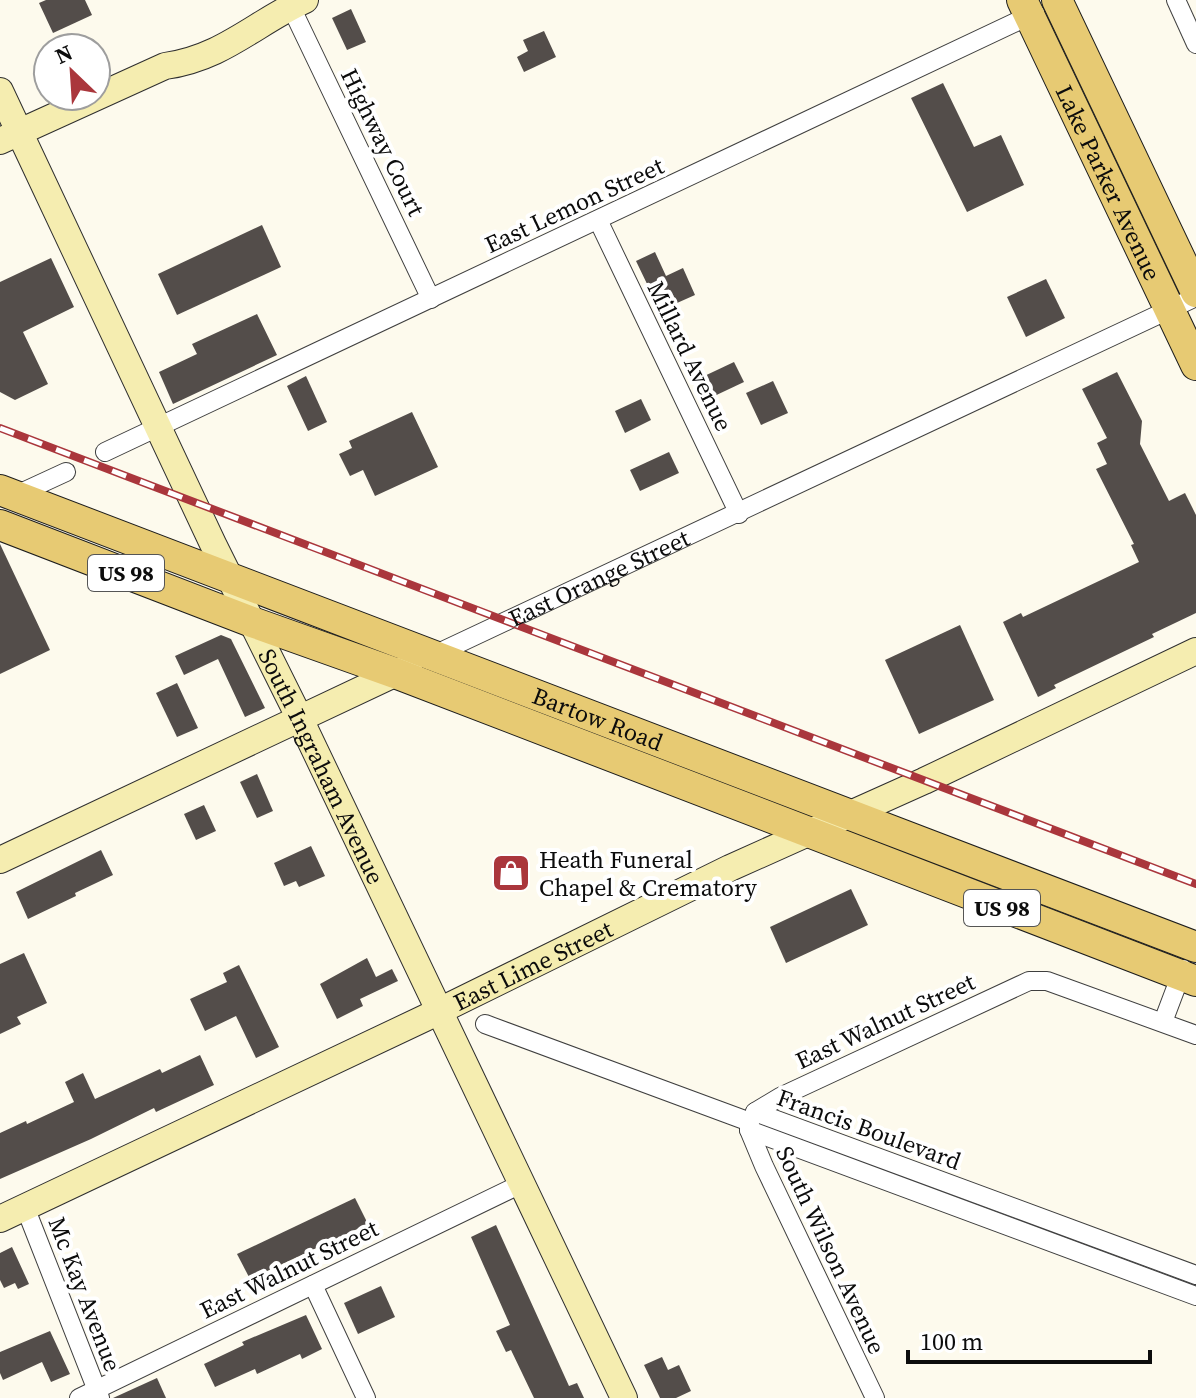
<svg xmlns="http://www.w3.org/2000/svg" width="1196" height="1398" font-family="'Source Serif 4',serif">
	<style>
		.building { fill: #534d4a }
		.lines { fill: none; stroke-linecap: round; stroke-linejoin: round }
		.street-casing { stroke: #3f3f3f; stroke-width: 20 }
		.secondary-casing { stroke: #2e2e2e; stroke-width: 28 }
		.primary-casing { stroke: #1d1d1d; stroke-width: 32 }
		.street { stroke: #fff; stroke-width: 18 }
		.secondary { stroke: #f5edb0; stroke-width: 26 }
		.primary { stroke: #e7ca73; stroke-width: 30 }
		.rail-casing { stroke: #aa363c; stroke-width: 8 }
		.rail { stroke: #fff; stroke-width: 5; stroke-dasharray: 15; stroke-linecap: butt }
		.labels { text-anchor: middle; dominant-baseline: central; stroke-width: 8; stroke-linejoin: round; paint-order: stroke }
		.shield { fill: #fff; stroke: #555; stroke-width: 2 }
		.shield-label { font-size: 22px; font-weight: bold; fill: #0c0c0c }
		.street-label { font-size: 24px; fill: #0c0c0c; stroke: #fff }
		.poi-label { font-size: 24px; fill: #0c0c0c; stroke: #fff; text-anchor: start }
	</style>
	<rect width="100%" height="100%" fill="#fdfaed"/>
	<!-- building -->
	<g class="building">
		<polygon points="46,0 85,0 92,15 53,33 39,3"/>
		<polygon points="351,9 366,42 347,50 332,18"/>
		<polygon points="544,31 556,57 524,72 517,57 528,51 523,40"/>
		<polygon points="943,83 974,147 1001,135 1024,185 967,212 911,98"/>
		<polygon points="262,225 281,267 177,315 158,274"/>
		<polygon points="655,252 666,276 683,268 695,295 668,307 657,284 649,288 636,261"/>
		<polygon points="51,258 74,307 23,332 48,384 15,400 0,392 0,282"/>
		<polygon points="1046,279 1065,318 1026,337 1007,297"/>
		<polygon points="257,314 277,355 173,404 159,372 197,354 192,344"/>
		<polygon points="734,362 744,382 708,399 698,379"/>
		<polygon points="1117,372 1142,421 1140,444 1169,501 1185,493 1196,515 1196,613 1152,634 1154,637 1054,685 1056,688 1038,697 1003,622 1021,613 1023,617 1139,562 1131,545 1134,544 1096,469 1107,464 1097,443 1107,438 1082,389"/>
		<polygon points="306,376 327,422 308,431 287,386"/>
		<polygon points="773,381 788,413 761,425 746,393"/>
		<polygon points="641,399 651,420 625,433 615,411"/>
		<polygon points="412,412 438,467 375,496 363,470 350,476 339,454 352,448 349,441"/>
		<polygon points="669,452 679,473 640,491 630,470"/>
		<polygon points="0,544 50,650 0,674"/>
		<polygon points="960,625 994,700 919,734 885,660"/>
		<polygon points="221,635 231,639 265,708 245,717 218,659 184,675 175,656"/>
		<polygon points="177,683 198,728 177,737 156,693"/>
		<polygon points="257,774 273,811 257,818 240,782"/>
		<polygon points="204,805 216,831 196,840 184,814"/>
		<polygon points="311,846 325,876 299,887 296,881 284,886 274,863"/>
		<polygon points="101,850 113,875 75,893 76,896 28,919 16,892"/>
		<polygon points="851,889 868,925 786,963 770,927"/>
		<polygon points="24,953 47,1003 17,1017 21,1024 0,1034 0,964"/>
		<polygon points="367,958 376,977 392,969 398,981 360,999 363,1006 337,1019 320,984"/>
		<polygon points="239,965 279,1047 256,1058 236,1016 205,1031 190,999 227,982 223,973"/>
		<polygon points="200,1055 214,1085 156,1112 154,1108 91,1139 0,1179 0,1133 26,1121 27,1124 74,1102 65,1082 83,1073 95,1099 160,1069 162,1073"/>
		<polygon points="355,1198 368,1224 250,1279 237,1254"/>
		<polygon points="496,1225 569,1386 577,1383 584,1398 534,1398 511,1350 506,1352 496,1331 510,1325 471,1237"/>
		<polygon points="12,1247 29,1284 18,1289 15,1283 4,1288 0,1280 0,1253"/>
		<polygon points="381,1286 395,1317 358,1334 344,1303"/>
		<polygon points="306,1315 322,1349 302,1359 300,1354 257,1374 255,1369 215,1387 204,1364 244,1345 242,1342"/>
		<polygon points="50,1331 70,1374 51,1382 42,1362 3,1380 0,1373 0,1352"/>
		<polygon points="662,1357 668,1370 679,1365 691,1391 676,1398 660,1398 644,1365"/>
		<polygon points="157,1378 166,1398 113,1398"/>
	</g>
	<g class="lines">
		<defs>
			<g id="street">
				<polyline points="1176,0 1196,44"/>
				<polyline points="291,7 431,299"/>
				<polyline points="598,220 739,514"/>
				<polyline points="105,452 1035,13"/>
				<polyline points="14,496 66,472"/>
				<path id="s1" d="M 434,655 L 1196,297"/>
				<polyline points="1163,1022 1183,969"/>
				<polyline points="485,1024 750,1122"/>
				<polyline points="755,1112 780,1097 1029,981 1047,981 1196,1035"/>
				<polyline points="755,1112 1196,1275"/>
				<polyline points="750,1125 749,1130 764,1166 875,1398"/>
				<polyline points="749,1130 1196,1296"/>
				<polyline points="25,1207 100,1398"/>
				<polyline points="313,1285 366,1398"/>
				<polyline points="79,1398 521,1184"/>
			</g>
			<g id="secondary">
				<path id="s2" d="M 0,91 L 213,544 L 300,719 L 624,1398"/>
				<path d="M 0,141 L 165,66 C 223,58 255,23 305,0"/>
				<polyline points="0,860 409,667"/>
				<path id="s3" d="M 0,1219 L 425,1018 L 730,868 L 924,781 L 1196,651"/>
			</g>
			<g id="primary">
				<path id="s4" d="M 1022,0 L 1196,365"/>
				<polyline points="1057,0 1196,292"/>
				<path id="s5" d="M 0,490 L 1196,947"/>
				<polyline points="0,525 252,622 395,673 1196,981"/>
			</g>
		</defs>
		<!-- street casing -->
		<use href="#street" class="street-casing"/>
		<!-- secondary casing -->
		<use href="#secondary" class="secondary-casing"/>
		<!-- primary casing -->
		<use href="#primary" class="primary-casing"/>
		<!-- street -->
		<use href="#street" class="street"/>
		<!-- secondary -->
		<use href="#secondary" class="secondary"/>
		<!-- primary -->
		<use href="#primary" class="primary"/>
		<defs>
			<polyline id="rail" points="0,428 1196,884"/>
		</defs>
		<!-- rail casing -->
		<use href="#rail" class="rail-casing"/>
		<!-- rail -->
		<use href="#rail" class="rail"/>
	</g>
	<!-- icons -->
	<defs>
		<symbol id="shop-square" viewBox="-11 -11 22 22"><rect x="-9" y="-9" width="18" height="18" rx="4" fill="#aa363c" stroke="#fff"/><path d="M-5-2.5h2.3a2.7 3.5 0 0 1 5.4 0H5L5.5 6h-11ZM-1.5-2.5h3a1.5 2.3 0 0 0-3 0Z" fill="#fff"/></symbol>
	</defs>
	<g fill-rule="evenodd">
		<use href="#shop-square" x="489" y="851" width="44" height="44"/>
	</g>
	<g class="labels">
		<!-- shield labels -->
		<g class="shield">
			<rect x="88" y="555" width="76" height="36" rx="6"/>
			<rect x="964" y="890" width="76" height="36" rx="6"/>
		</g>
		<g class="shield-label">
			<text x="126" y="573">US 98</text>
			<text x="1002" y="908">US 98</text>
		</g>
		<!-- street labels -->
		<g class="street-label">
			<text transform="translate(383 142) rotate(64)">Highway Court</text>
			<text stroke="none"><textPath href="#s4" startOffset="202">Lake Parker Avenue</textPath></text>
			<text transform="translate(574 205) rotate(-25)">East Lemon Street</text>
			<text transform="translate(690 356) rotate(64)">Millard Avenue</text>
			<text stroke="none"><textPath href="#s1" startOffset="182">East Orange Street</textPath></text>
			<text stroke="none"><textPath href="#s5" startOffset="640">Bartow Road</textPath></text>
			<text stroke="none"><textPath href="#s2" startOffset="748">South Ingraham Avenue</textPath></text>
			<text stroke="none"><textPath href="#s3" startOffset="590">East Lime Street</textPath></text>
			<text transform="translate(885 1021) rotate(-25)">East Walnut Street</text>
			<text transform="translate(869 1129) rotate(20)">Francis Boulevard</text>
			<text transform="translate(831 1250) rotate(65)">South Wilson Avenue</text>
			<text transform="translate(289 1269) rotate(-26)">East Walnut Street</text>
			<text transform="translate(85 1294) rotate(69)">Mc Kay Avenue</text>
		</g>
		<!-- poi labels -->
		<g class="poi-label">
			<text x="539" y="859">Heath Funeral<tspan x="539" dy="28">Chapel &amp; Crematory</tspan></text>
		</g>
	</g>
	<!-- north arrow -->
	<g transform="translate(72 72) rotate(335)"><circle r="38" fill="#ffffff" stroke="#9e9e9e" stroke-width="2"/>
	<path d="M0-6L14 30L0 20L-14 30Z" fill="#aa363c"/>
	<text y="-12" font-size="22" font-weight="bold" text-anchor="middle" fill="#0c0c0c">N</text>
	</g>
	<!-- scale -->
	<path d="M908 1350v12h242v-12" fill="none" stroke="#0c0c0c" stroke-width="4"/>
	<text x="920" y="1350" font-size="24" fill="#0c0c0c" stroke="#ffffff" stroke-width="6" paint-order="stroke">100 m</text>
</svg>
